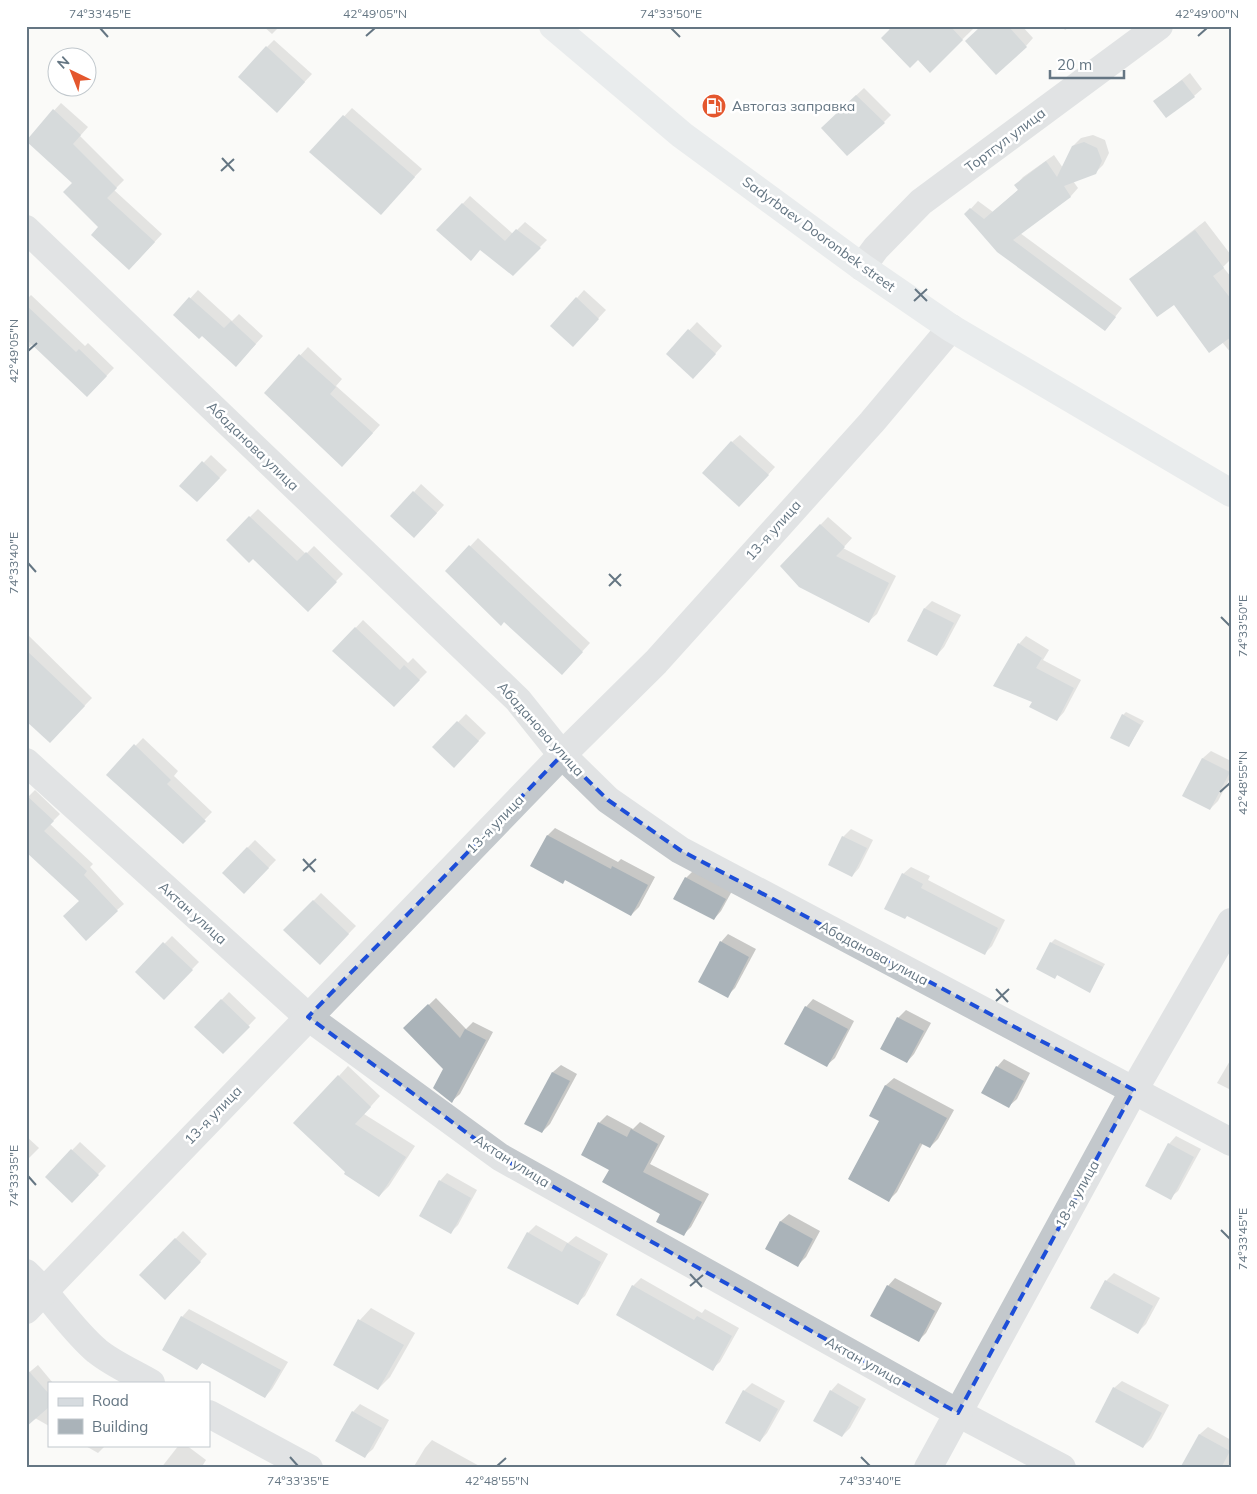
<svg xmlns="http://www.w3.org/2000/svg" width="1257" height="1494" font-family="Mulish,sans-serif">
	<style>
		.shadow { fill: #0003 }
		.building { fill: #aab3b9 }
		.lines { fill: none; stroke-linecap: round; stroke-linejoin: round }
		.minor { stroke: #c3c8cc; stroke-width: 28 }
		.secondary { stroke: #d6dbdf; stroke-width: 28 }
		.marked { fill: none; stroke: #1d4ed8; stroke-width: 4; stroke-dasharray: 10 6; stroke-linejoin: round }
		.ticks { fill: none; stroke: #657683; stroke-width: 2 }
		.labels { text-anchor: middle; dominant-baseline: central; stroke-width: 5; stroke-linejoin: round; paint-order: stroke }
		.poi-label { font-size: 14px; fill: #657683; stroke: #fff; text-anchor: start }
		.street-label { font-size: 14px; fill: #657683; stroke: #fff }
		.neatline { fill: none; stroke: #657683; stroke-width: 2 }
		.ticks-label { font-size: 12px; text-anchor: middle; fill: #657683 }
	</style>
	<rect width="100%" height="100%" fill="#fafaf8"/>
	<!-- shadow -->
	<g class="shadow">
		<polygon points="263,26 280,26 272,34"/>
		<polygon points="886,26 973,26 974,28 930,71"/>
		<polygon points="982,26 1022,26 1033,38 1026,46"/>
		<polygon points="1062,26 1071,26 1065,30"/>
		<polygon points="274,40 312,74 284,104 267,47"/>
		<polygon points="1190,73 1202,89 1194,96 1155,101"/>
		<polygon points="864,88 891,115 884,122 830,120"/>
		<polygon points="61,103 88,127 80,136 124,180 114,190 162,234 137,261 99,227 74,183 27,140"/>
		<polygon points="352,108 422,169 388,205 311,152"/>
		<polygon points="1093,135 1105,140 1109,153 1103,165 1095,173 1073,181 1078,188 1071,196 1020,233 1122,308 1105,330 966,214 978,201 993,212 1019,189 1016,185 1023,177 1054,155 1063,168 1073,146 1081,138"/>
		<polygon points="470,196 513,234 525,222 547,240 513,274 481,249 438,230"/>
		<polygon points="1205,221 1231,255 1231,259 1223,267 1231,277 1231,353 1222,342 1174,303 1131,279"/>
		<polygon points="198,290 232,321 239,314 263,336 243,358 202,334 175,315"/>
		<polygon points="584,290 606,310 580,338 577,298"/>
		<polygon points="31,295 85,346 88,343 114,368 87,396 33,344 26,350 26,300"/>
		<polygon points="697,322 722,346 701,370 667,354"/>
		<polygon points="308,347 342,379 336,386 380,425 350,458 265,393"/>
		<polygon points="740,435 775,467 747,498 732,442"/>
		<polygon points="211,455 227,470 197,501 181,486"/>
		<polygon points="421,484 444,505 422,529 414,492"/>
		<polygon points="258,509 306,554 314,546 343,574 308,610 253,557 227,540"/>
		<polygon points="828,517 852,538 843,548 896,576 877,614 869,621 781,566"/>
		<polygon points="478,538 590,643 569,666 504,621 447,571"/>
		<polygon points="932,601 961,615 944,647 937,655 925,608"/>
		<polygon points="363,620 408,663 413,658 427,672 394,705 334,651"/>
		<polygon points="26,633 92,698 50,741 26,718"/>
		<polygon points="1026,636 1049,650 1043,660 1081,680 1064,712 1057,720 1033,702 1019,644"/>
		<polygon points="1126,712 1144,721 1129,746 1123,715"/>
		<polygon points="466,714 486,733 454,766 434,747"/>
		<polygon points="143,738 178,771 174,776 212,812 183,842 107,775"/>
		<polygon points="1211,751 1231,761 1231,776 1218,801 1210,809 1184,796 1203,758"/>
		<polygon points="35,790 60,814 50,824 93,864 90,867 124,904 117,910 80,901 26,799"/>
		<polygon points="555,828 618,862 621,859 655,877 639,907 631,915 566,879 531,866 548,835"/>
		<polygon points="851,829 873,840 859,868 852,876 829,864 843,837"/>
		<polygon points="255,840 276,860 244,893 223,873"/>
		<polygon points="911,867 930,876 928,880 1005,920 992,946 984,954 903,874"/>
		<polygon points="694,870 732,891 721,911 714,919 686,878"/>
		<polygon points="321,893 356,926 320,963 285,930"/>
		<polygon points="728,934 756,949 735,988 727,996 721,942"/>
		<polygon points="172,936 199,962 164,998 137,972"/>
		<polygon points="1055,939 1105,964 1090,991 1058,974 1055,977 1051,943"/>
		<polygon points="229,992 256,1018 223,1052 196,1027"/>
		<polygon points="436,998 466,1029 473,1022 493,1032 460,1094 452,1101 444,1069 405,1028"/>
		<polygon points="813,999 854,1021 835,1058 827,1065 806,1007"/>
		<polygon points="906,1010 931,1023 914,1054 907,1062 882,1049 898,1018"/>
		<polygon points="1004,1059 1030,1073 1017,1099 1009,1106 997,1067"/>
		<polygon points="1231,1059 1231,1090 1217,1083"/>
		<polygon points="561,1065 577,1074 550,1124 542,1132 526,1123 553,1072"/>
		<polygon points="348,1066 380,1096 364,1114 415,1146 389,1186 379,1196 339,1076"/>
		<polygon points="894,1078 954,1110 938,1139 930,1147 923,1143 897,1192 889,1200 881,1120 871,1115 886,1085"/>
		<polygon points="607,1115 633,1129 640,1122 665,1136 650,1164 709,1194 691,1227 683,1235 611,1169 599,1123"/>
		<polygon points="26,1136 39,1148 26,1161"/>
		<polygon points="1176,1136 1201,1149 1178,1191 1170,1198 1169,1144"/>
		<polygon points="80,1142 106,1166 72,1201 46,1177"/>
		<polygon points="447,1173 477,1190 458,1225 451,1232 440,1181"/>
		<polygon points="789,1214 820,1231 806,1257 798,1265 767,1248 781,1221"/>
		<polygon points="536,1225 568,1243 576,1236 608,1254 585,1296 577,1303 528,1233"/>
		<polygon points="183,1231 207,1254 173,1291 141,1275"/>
		<polygon points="1114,1273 1160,1298 1146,1324 1138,1332 1106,1281"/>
		<polygon points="641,1278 702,1313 705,1309 739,1328 720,1362 712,1369 633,1286"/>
		<polygon points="895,1278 942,1303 926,1333 918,1341 888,1286"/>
		<polygon points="371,1308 415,1333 390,1377 378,1389 360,1320"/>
		<polygon points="189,1309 288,1362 272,1389 265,1397 203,1362 197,1368 182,1317"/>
		<polygon points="38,1365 53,1383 49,1383 49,1426 35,1418 26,1375"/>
		<polygon points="1122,1381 1169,1405 1151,1439 1143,1447 1114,1388"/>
		<polygon points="752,1383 785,1401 767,1433 760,1441 727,1422 744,1391"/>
		<polygon points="838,1383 866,1399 850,1428 842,1436 831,1391"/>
		<polygon points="360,1404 389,1420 373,1449 365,1456 353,1412"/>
		<polygon points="1208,1427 1231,1440 1231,1468 1187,1468 1183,1466 1200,1434"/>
		<polygon points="432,1440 483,1468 413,1468 425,1448"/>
		<polygon points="84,1445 106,1445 98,1453"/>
		<polygon points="179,1445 186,1445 206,1460 201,1468 161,1468"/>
	</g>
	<!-- building -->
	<g class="building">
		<polygon points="893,26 950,26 963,40 930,73 918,60 910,68 881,38"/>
		<polygon points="981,26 1008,26 1027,47 996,75 965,41"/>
		<polygon points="266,46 305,82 277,113 238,77"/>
		<polygon points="1182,80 1195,97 1166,118 1153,101"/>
		<polygon points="856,95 885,123 847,156 821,128"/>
		<polygon points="53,109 81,135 73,144 117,188 107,198 155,242 129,270 91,235 98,227 63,192 72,183 26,141"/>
		<polygon points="343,115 415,177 381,215 309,152"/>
		<polygon points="1084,142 1097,148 1102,161 1096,174 1064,186 1071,197 1013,240 1116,317 1105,331 997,252 964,214 970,208 984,219 1018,190 1014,185 1046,161 1057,177 1072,146"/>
		<polygon points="462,203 505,241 516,229 541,248 513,276 480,250 471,261 436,230"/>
		<polygon points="1195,230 1224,268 1213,276 1231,299 1231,337 1209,353 1174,305 1157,317 1129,279"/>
		<polygon points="189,297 224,328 231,321 256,344 236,367 202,336 199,339 173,315"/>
		<polygon points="576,297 599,319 573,347 550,326"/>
		<polygon points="26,305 76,352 79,349 107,376 87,397 26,339"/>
		<polygon points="688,329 716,354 693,379 666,354"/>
		<polygon points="299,354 336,387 330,394 373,433 342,467 264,393"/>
		<polygon points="731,441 769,475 739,507 702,473"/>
		<polygon points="202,461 220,478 197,502 179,486"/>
		<polygon points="413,491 437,513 414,538 390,516"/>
		<polygon points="249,516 297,561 306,552 337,582 308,612 253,559 249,563 226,540"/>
		<polygon points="820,524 845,547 836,556 889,583 869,623 799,587 780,566"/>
		<polygon points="469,545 583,652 562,675 504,622 501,626 445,571"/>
		<polygon points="924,608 954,623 937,656 907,641"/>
		<polygon points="355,627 400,670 404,665 420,680 394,707 332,651"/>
		<polygon points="1018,643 1042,658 1036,668 1074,688 1057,721 1029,707 1032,702 993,686"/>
		<polygon points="26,650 85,706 50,743 26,721"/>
		<polygon points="1122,714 1141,725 1129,747 1110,738"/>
		<polygon points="457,721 479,741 454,768 432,747"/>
		<polygon points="134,744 171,780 167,784 206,821 183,844 106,775"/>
		<polygon points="1202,758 1230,772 1210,810 1182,796"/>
		<polygon points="26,795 54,821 44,831 87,871 84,875 118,911 86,941 63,916 79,901 26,852"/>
		<polygon points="547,835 611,869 612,866 648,885 631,916 565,880 563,884 530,866"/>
		<polygon points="842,836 867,848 852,877 828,865"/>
		<polygon points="247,847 269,868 244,894 222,873"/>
		<polygon points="902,873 923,884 921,888 998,928 985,955 907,916 905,919 884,909"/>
		<polygon points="685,877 726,899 714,920 673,899"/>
		<polygon points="313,900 349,934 320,965 283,930"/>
		<polygon points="720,941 749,957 728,998 698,982"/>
		<polygon points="163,942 193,970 164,1000 135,972"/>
		<polygon points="1050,942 1103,967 1090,993 1057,975 1055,979 1036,969"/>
		<polygon points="221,999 250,1027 223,1054 194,1027"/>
		<polygon points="428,1004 460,1038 465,1029 486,1040 452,1103 433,1088 443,1069 403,1028"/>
		<polygon points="805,1006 848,1029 827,1067 784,1044"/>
		<polygon points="897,1017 924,1031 907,1063 880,1049"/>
		<polygon points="996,1066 1024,1081 1009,1108 981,1093"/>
		<polygon points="552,1072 570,1081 542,1133 524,1124"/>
		<polygon points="338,1075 371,1107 355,1124 406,1157 379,1197 344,1174 345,1172 293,1123"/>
		<polygon points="885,1085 947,1118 930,1148 920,1143 889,1202 848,1179 879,1121 869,1116"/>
		<polygon points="598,1122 627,1137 631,1129 658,1144 643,1172 702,1202 684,1236 656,1222 660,1214 602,1182 609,1170 581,1155"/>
		<polygon points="1168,1143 1194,1157 1171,1200 1145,1186"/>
		<polygon points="71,1149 99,1175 72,1203 45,1177"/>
		<polygon points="439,1180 471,1198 451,1234 419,1216"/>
		<polygon points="780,1221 813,1239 798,1267 765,1249"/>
		<polygon points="527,1232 562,1252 567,1243 601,1262 578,1305 507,1268"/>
		<polygon points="175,1238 201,1262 165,1300 139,1275"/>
		<polygon points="1105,1280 1153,1306 1138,1334 1090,1308"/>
		<polygon points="632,1285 694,1320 697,1316 732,1336 713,1371 616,1315"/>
		<polygon points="887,1285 935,1311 919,1342 870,1316"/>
		<polygon points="181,1316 281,1370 265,1398 202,1363 197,1370 162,1350"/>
		<polygon points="358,1319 404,1345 378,1390 333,1365"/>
		<polygon points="26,1368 49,1394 49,1407 26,1427"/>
		<polygon points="1113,1387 1162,1413 1143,1448 1095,1422"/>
		<polygon points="743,1390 778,1409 760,1442 725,1423"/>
		<polygon points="830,1390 859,1407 842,1437 813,1421"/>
		<polygon points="352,1411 382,1428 365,1458 335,1441"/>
		<polygon points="1199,1434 1230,1451 1221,1468 1180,1468"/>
	</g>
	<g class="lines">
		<!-- minor -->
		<g class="minor">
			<polyline points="26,229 518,700 562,755 608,800 680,850 1231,1142"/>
			<polyline points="862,267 876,248 921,202 1159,26"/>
			<polyline points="26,762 308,1017 500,1157 958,1413 1062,1468"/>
			<path d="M 26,1273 C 52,1297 70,1328 97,1351 C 113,1364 134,1373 151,1383"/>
			<polyline points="26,1310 562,755 656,662 872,422 951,328"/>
			<polyline points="209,1414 309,1468"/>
			<polyline points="928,1468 1134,1090 1231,922"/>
		</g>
		<!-- secondary -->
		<polyline class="secondary" points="553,26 682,135 862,267 951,328 1231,493"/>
	</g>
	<!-- marked area -->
	<path d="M0 0H1257V1494H0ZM 562,755 L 608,800 L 680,850 L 1134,1090 L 958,1413 L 500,1157 L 308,1017 Z" fill="#fafaf8" fill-opacity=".55" fill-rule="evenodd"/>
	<path class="marked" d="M 562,755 L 608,800 L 680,850 L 1134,1090 L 958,1413 L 500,1157 L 308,1017 Z"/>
	<!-- ticks -->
	<path class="ticks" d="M 100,28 L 108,37M 671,28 L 680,37M 366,36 L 375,28M 1198,36 L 1207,28M 222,158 L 234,171M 221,171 L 234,159M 915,289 L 927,301M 914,301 L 927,289M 28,351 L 37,343M 28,563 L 36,572M 609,574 L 621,586M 609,586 L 621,574M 1221,617 L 1230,626M 1220,792 L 1230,783M 303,859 L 315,872M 303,871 L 316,859M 996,989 L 1008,1002M 996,1001 L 1009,989M 28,1176 L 36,1185M 1221,1230 L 1230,1239M 690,1274 L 702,1287M 690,1286 L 703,1275M 290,1457 L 298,1466M 861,1457 L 870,1466M 497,1466 L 506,1458"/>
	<!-- icons -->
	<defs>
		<symbol id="fuel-disc" viewBox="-11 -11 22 22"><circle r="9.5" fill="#e4572e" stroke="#fff"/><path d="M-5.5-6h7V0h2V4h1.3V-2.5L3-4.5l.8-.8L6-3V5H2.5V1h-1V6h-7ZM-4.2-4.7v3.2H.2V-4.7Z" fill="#fff"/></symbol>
	</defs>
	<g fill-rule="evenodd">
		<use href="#fuel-disc" x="700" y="92" width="28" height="28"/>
	</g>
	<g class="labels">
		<!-- poi labels -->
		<g class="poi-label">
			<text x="732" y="106">Автогаз заправка</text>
		</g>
		<!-- street labels -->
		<g class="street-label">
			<text transform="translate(1005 140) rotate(-37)">Тортгул улица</text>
			<text transform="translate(819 234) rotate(36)">Sadyrbaev Dooronbek street</text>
			<text transform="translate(253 446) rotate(44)">Абаданова улица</text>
			<text transform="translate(773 530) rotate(-48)">13-я улица</text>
			<text transform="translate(541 729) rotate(48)">Абаданова улица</text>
			<text transform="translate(495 824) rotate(-46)">13-я улица</text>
			<text transform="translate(193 913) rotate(42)">Актан улица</text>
			<text transform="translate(874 953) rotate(28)">Абаданова улица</text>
			<text transform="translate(213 1115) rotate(-46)">13-я улица</text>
			<text transform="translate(512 1161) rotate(32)">Актан улица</text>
			<text transform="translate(1077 1194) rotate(-61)">18-я улица</text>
			<text transform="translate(864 1361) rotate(29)">Актан улица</text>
		</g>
	</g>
	<!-- border -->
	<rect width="1257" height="1494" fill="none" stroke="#ffffff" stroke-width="55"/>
	<!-- legend -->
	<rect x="48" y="1382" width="162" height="65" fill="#ffffff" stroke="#c1c8cd"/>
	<rect x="58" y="1398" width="25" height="8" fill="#d6dbdf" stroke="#c1c8cd"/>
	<text x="92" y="1406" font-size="15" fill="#657683">Road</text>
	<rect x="58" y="1419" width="25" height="15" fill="#aab3b9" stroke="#c1c8cd"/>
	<text x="92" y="1432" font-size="15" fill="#657683">Building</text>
	<!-- north arrow -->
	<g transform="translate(72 72) rotate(317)"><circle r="24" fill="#ffffff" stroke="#c1c8cd"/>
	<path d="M0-4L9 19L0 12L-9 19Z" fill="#e4572e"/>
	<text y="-8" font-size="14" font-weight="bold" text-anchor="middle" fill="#657683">N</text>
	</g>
	<!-- scale -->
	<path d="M1050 70v8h74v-8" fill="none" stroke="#657683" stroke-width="2.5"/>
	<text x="1057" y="70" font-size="15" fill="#657683" stroke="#ffffff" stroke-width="4" paint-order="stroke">20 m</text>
	<rect x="28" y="28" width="1202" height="1438" class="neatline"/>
	<g class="ticks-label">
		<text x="100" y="18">74°33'45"E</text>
		<text x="375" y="18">42°49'05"N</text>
		<text x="671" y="18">74°33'50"E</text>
		<text x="1207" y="18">42°49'00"N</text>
		<text transform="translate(14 351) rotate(-90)" y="4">42°49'05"N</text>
		<text transform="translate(14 563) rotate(-90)" y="4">74°33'40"E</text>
		<text transform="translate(1243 626) rotate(-90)" y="4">74°33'50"E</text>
		<text transform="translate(1243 783) rotate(-90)" y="4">42°48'55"N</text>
		<text transform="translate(14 1176) rotate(-90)" y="4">74°33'35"E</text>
		<text transform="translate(1243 1239) rotate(-90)" y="4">74°33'45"E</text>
		<text x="298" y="1485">74°33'35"E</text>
		<text x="497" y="1485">42°48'55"N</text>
		<text x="870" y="1485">74°33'40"E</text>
	</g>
</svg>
